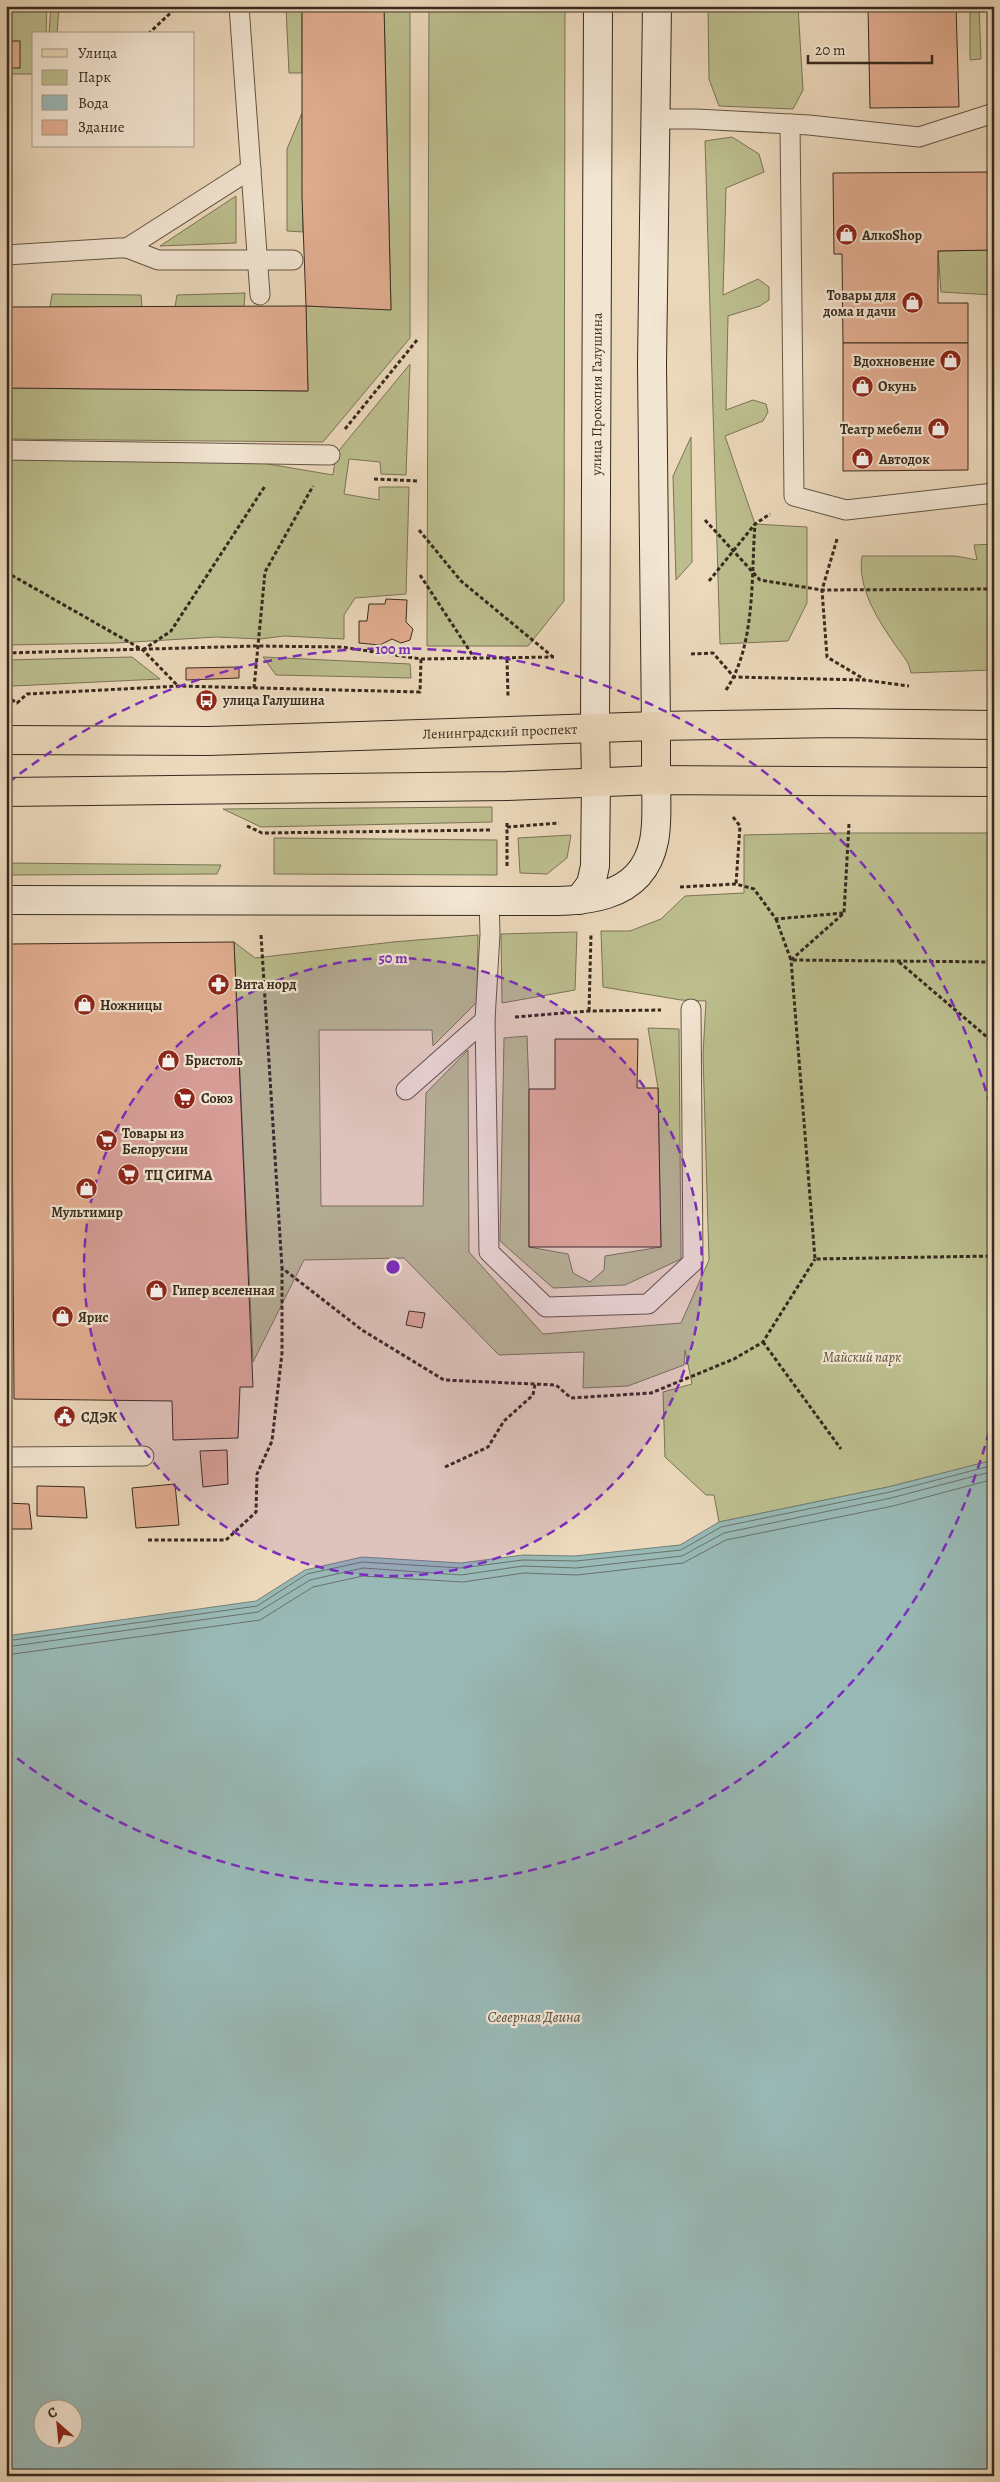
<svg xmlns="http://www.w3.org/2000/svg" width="1000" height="2482" font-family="Alegreya,serif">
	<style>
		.green { fill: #bcbe8e; stroke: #7a7456 }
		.water { fill: #99b9b6; stroke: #728079; fill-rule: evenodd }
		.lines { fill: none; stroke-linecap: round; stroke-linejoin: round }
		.shore { stroke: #68726a; stroke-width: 1 }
		.building { fill: #e4af93; stroke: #372a1d }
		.lane-casing { stroke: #645645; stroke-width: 21 }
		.secondary-casing { stroke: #372a1d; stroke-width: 30 }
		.primary-casing { stroke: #372a1d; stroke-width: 30 }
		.path { stroke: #372a1d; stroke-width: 3; stroke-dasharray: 4 2.5; stroke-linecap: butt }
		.lane { stroke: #f3e6d3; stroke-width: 19 }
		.secondary { stroke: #f3e6d3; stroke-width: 28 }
		.primary { stroke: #ecd9bc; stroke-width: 28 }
		.ring { fill: none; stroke: #7b2cbf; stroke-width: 2.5; stroke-dasharray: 9 6 }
		.labels { text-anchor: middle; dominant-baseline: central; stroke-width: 4.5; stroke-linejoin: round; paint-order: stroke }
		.poi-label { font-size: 14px; font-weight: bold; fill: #372a1d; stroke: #f3e6d3; text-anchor: start }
		.street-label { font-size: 14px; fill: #372a1d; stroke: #f3e6d3 }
		.park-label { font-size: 14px; font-style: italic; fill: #584f39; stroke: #f3e6d3 }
		.water-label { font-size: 15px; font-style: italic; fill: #504e43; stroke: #f3e6d3 }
		.centre { fill: #7b2cbf; stroke: #f3e6d3; stroke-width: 2.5 }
		.ring-label { font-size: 15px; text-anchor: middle; font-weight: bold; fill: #7b2cbf; stroke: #f3e6d3; stroke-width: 4.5; stroke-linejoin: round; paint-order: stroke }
	</style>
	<rect width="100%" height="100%" fill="#ecd9bc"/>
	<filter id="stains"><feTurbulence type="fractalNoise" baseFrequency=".004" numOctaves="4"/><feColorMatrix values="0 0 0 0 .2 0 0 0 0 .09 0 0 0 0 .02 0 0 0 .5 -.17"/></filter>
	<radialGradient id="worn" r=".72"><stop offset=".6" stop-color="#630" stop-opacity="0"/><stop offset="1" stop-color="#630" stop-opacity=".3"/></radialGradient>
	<!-- green -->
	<g class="green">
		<polygon points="6,6 47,6 46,34 34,34 34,74 6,74"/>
		<polygon points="51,6 59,6 57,34 49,34"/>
		<polygon points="384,6 410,6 410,338 323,442 6,439 6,388 308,391 306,306 391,309"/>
		<polygon points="429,6 565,6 564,601 528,646 427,646"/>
		<polygon points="708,6 798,6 803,90 793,109 719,106 709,79"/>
		<polygon points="970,6 979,6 981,59 970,60"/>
		<polygon points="286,7 302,7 302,73 289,73"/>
		<polygon points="302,113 303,232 287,231 287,149"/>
		<polygon points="732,137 759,154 764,172 726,188 723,295 758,279 769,287 769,300 760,306 728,316 726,410 753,400 766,404 768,412 763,421 725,436 755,524 807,527 807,603 788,641 720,644 705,141"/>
		<polygon points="236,196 236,243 160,246"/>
		<polygon points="994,250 994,295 941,292 938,251"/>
		<polygon points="245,293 244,307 175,307 177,295"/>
		<polygon points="52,294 141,295 142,308 50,307"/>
		<polygon points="410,364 406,475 381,474 380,462 349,459 344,494 379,500 379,487 409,487 406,594 355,598 344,615 344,639 284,636 260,639 217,637 116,643 6,645 6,459 250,461 333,475 336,454"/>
		<polygon points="691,437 692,562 676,580 673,476"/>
		<path d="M 994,544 L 994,668 L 992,670 L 911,673 C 909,661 902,655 896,646 C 878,620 857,588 862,556 L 955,556 L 977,560 L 974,545 Z"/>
		<polygon points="132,657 160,679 13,686 6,682 6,660"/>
		<polygon points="263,657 410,664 411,678 276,675"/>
		<polygon points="492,807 492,822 261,827 223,809"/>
		<polygon points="835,833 994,833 994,1460 888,1487 719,1522 714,1495 706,1495 665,1457 663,1392 692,1384 685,1350 684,1365 628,1386 583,1388 584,1352 499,1355 404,1258 304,1260 253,1362 234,942 255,958 393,942 478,935 477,1002 433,1046 432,1030 319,1030 321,1206 423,1206 426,1093 468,1050 469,1252 543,1334 681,1323 709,1260 703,1054 706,1001 681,1000 603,987 601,931 630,931 661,919 685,896 744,893 744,835"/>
		<polygon points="571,835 567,858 547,874 520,873 518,838"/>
		<polygon points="274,838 497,840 497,875 274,874"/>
		<polygon points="6,863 221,865 217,874 6,875"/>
		<polygon points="577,932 575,990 502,1003 501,934"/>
		<polygon points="648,1028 679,1029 681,1259 625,1285 553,1288 500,1241 504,1038 527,1036 529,1089 529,1247 568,1254 573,1273 590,1282 604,1270 605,1256 661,1247 658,1088"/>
	</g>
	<!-- water -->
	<path class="water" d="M 994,1460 L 994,2476 L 6,2476 L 6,1636 L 256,1601 L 305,1570 L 362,1557 L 461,1563 L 523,1555 L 575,1556 L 680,1545 L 719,1522 L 888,1487 ZM 42,2410 L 72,2410 L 72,2440 L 42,2440 Z"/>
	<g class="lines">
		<!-- shore -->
		<g class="shore">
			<polyline points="6,1641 257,1606 307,1574 362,1562 461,1568 523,1560 576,1561 681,1550 721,1527 890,1492 994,1465"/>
			<polyline points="6,1647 258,1612 310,1580 363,1568 461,1575 523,1566 576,1568 682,1556 724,1533 891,1498 994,1471"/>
			<polyline points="6,1655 260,1620 313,1587 363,1576 463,1582 524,1573 577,1575 683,1563 726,1540 893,1506 994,1479"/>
		</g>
	</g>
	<!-- building -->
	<g class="building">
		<polygon points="384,6 391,310 306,306 302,197 302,6"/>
		<polygon points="868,6 956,6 959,107 870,108"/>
		<rect x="6" y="41" width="14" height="27"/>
		<polygon points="994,172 994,250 938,251 938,303 968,303 968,343 843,343 842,254 834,254 833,173"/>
		<polygon points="306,306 308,391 6,388 6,307"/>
		<polygon points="843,343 968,343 968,470 843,471"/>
		<polygon points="386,599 407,600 406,622 413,629 410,640 401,643 392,639 380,645 359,643 359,621 367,621 369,604 385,604"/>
		<polygon points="239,667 239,678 186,680 186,668"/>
		<polygon points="234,942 253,1387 240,1387 238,1438 173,1440 172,1401 14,1399 11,944"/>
		<polygon points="555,1039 638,1039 637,1088 658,1088 661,1247 529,1247 529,1089 555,1089"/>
		<polygon points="409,1311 425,1313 422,1328 406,1325"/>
		<polygon points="227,1450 228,1484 203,1487 200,1451"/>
		<polygon points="175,1484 179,1525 136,1528 132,1488"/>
		<polygon points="37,1486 84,1487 87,1518 37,1516"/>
		<polygon points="6,1503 29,1504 32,1529 6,1529"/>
	</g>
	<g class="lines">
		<defs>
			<g id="lane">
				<polyline points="239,6 260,295"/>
				<polyline points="656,119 696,119 809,125 919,137 994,113"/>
				<polyline points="790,124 794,496 846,510 994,493"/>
				<polyline points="127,248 251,169"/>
				<polyline points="6,255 118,248 127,248 158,260 293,260"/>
				<polyline points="6,450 330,455"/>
				<polyline points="489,901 490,934 485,1020 489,1252 546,1307 648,1304 693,1262 691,1009"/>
				<polyline points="406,1090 485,1020"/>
				<polyline points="6,1457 144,1456"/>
			</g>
			<g id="secondary">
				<polyline points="656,726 652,365 657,6"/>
				<path id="s1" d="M 595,729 L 598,6"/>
				<path d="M 6,900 L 509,901 C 562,900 640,911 654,841 C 658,822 656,800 656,780"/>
				<polyline points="579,900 591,884 595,866 596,782"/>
			</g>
			<g id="primary">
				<polyline points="595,729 596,782"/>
				<path id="s2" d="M 6,740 L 208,741 L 656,726 L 836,723 L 994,725"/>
				<polyline points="656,780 656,726"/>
				<polyline points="6,792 507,786 656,780 994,782"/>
			</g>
		</defs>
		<!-- lane casing -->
		<use href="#lane" class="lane-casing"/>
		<!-- secondary casing -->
		<use href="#secondary" class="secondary-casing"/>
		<!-- primary casing -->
		<use href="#primary" class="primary-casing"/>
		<!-- path -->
		<g class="path">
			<polyline points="148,34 178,6"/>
			<polyline points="345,429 417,340"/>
			<polyline points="374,479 419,481"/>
			<polyline points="705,520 760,580 822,590 994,589"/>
			<polyline points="419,530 461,581 553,657"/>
			<polyline points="837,539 822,590 827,657 864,679"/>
			<polyline points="6,572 143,650 178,686"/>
			<polyline points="420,575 475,659"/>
			<polyline points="709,581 755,524 770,514"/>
			<polyline points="143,650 171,631 265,486"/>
			<polyline points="6,653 256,646 342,647 421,659 554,657"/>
			<polyline points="691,654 713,653 734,677 864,680 909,686"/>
			<polyline points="507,659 508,696"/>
			<polyline points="254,688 265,572 313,486"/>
			<path d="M 726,690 C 756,645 751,577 755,524"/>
			<polyline points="6,696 17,703 27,694 179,686 420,692 421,659"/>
			<polyline points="733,817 740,826 736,884"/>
			<polyline points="849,824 844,913 791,960 815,1259 994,1256"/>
			<polyline points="247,826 262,833 492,830"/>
			<polyline points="507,827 559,823"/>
			<polyline points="507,866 507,822"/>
			<polyline points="680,887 736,884 754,889 776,919 843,913"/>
			<polyline points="776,919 791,960 994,962"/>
			<polyline points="261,935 282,1268 362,1330 444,1380 556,1385 571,1398 651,1393 734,1359 763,1342 815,1259"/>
			<polyline points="899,962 994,1043"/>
			<polyline points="589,1011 591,934"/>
			<polyline points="515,1017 589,1011 661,1010"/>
			<polyline points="763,1342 841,1449"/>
			<polyline points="445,1467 488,1447 504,1421 533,1395 535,1384"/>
			<polyline points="148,1540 226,1540 256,1512 257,1474 272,1441 282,1353 282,1269"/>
		</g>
		<!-- lane -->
		<use href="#lane" class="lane"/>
		<!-- secondary -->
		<use href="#secondary" class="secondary"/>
		<!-- primary -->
		<use href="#primary" class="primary"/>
	</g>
	<!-- distance rings -->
	<circle cx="393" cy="1267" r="309" fill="#7b2cbf" fill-opacity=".12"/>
	<g class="ring">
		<circle cx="393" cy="1267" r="309"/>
		<path d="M993 1417A618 618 0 0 1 8 1751M8 783A618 618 0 0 1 993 1117"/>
	</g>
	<!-- icons -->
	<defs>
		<symbol id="shop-disc" viewBox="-11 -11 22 22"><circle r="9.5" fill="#8f2418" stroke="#f3e6d3"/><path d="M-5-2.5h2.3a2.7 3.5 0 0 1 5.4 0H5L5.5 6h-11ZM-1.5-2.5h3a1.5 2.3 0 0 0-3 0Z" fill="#fff"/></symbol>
		<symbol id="bus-disc" viewBox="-11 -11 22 22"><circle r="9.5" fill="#8f2418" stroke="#f3e6d3"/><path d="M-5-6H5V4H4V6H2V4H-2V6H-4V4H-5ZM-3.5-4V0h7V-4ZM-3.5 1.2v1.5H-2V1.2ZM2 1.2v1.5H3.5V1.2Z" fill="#fff"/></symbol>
		<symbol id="pharmacy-disc" viewBox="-11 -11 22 22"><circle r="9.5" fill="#8f2418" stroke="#f3e6d3"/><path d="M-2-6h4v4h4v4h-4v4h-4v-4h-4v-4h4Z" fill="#fff"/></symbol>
		<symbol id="supermarket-disc" viewBox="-11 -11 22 22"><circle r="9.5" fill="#8f2418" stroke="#f3e6d3"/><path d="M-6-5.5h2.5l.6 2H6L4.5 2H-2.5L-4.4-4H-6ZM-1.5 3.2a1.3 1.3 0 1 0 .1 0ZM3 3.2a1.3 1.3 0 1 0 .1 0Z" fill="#fff"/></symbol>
		<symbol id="civic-disc" viewBox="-11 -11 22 22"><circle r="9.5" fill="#8f2418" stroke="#f3e6d3"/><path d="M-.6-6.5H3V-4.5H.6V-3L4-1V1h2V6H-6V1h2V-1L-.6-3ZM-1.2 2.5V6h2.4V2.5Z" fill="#fff"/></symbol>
	</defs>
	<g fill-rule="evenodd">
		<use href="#shop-disc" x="834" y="222" width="25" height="25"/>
		<use href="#shop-disc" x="900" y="290" width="25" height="25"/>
		<use href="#shop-disc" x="938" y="348" width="25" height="25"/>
		<use href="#shop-disc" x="850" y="374" width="25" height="25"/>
		<use href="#shop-disc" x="926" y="416" width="25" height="25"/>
		<use href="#shop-disc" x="850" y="446" width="25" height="25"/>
		<use href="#bus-disc" x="194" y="688" width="25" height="25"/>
		<use href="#pharmacy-disc" x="206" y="972" width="25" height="25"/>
		<use href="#shop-disc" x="72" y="992" width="25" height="25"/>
		<use href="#shop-disc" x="156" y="1048" width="25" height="25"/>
		<use href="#supermarket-disc" x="172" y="1086" width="25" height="25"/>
		<use href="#supermarket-disc" x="94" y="1128" width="25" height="25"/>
		<use href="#supermarket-disc" x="116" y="1162" width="25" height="25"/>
		<use href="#shop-disc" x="74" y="1176" width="25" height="25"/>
		<use href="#shop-disc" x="144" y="1278" width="25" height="25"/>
		<use href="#shop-disc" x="50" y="1304" width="25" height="25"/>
		<use href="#civic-disc" x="52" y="1404" width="25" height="25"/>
	</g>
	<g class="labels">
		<!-- poi labels -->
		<g class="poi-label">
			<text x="862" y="235">АлкоShop</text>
			<text x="896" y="295" text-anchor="end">Товары для<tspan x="896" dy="16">дома и дачи</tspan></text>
			<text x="935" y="361" text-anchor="end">Вдохновение</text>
			<text x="878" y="386">Окунь</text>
			<text x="922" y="429" text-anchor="end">Театр мебели</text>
			<text x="879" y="459">Автодок</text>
			<text x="223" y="700">улица Галушина</text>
			<text x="234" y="984">Вита норд</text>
			<text x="100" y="1005">Ножницы</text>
			<text x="185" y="1060">Бристоль</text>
			<text x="201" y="1098">Союз</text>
			<text x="122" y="1133">Товары из<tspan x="122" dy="16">Белорусии</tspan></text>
			<text x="145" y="1175">ТЦ СИГМА</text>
			<text x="87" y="1212" text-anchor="middle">Мультимир</text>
			<text x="172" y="1290">Гипер вселенная</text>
			<text x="78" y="1317">Ярис</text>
			<text x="81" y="1417">СДЭК</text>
		</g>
		<!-- street labels -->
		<g class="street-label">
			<text stroke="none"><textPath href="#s1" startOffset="335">улица Прокопия Галушина</textPath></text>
			<text stroke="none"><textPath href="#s2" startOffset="494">Ленинградский проспект</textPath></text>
		</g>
		<!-- park labels -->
		<g class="park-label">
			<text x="862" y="1357">Майский парк</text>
		</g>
		<!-- water labels -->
		<g class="water-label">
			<text x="534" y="2017">Северная Двина</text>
		</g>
	</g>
	<circle cx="393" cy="1267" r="8" class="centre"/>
	<g class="ring-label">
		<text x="393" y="654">100 m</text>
		<text x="393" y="963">50 m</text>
	</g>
	<!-- margin -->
	<rect width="1000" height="2482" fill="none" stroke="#ecd9bc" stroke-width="25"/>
	<rect x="8" y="8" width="985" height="2467" fill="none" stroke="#372a1d" stroke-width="2.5"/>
	<rect x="12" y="12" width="975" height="2457" fill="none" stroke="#372a1d"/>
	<!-- legend -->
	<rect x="32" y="32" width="162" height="115" fill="#f3e6d3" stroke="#a89b8a"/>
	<rect x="42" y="49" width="25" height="8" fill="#ecd9bc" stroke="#a89b8a"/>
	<text x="78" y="58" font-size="15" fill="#372a1d">Улица</text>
	<rect x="42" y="70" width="25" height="15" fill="#bcbe8e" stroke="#a89b8a"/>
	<text x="78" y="82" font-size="15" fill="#372a1d">Парк</text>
	<rect x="42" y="95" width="25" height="15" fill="#99b9b6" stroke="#a89b8a"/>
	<text x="78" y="108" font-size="15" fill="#372a1d">Вода</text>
	<rect x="42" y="120" width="25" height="15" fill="#e4af93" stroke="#a89b8a"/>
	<text x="78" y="132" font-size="15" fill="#372a1d">Здание</text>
	<!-- north arrow -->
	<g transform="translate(58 2424) rotate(333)"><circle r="24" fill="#f3e6d3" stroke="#a89b8a"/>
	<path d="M0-4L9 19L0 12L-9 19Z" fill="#8f2418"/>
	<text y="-8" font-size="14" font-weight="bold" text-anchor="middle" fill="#372a1d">С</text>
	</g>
	<!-- scale -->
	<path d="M808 55v8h124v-8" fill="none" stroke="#372a1d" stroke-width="2.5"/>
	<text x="815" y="55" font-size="15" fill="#372a1d" stroke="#f3e6d3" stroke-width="4" paint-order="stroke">20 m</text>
	<rect width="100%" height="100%" filter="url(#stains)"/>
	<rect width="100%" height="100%" fill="url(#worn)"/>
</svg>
